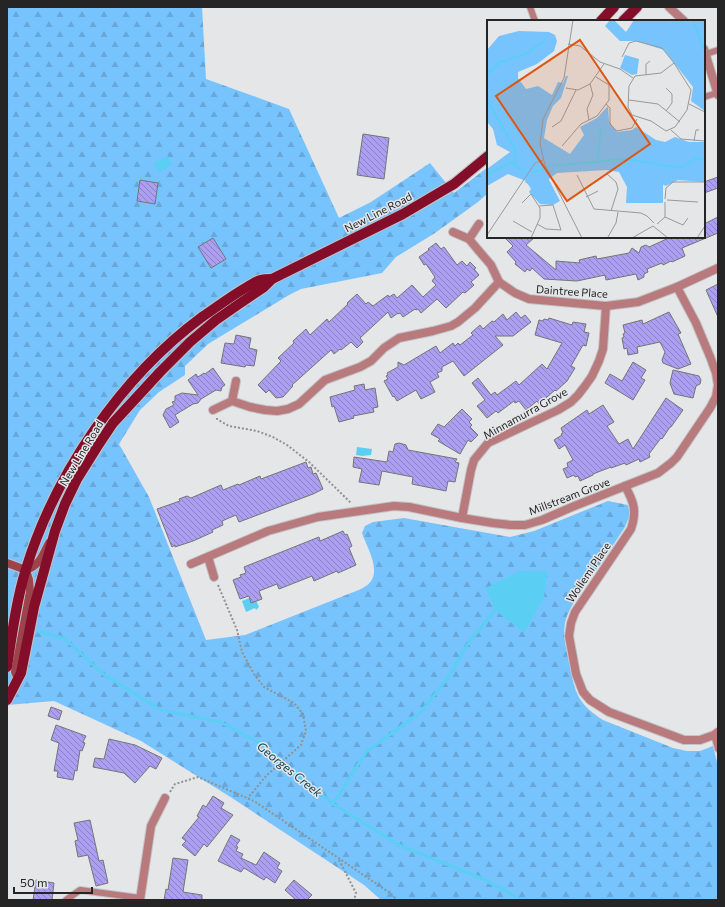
<svg xmlns="http://www.w3.org/2000/svg" width="725" height="907" font-family="Commissioner,sans-serif">
	<style>
		.forest { fill: url(#forest-firs) }
		.water { fill: #5acff3 }
		.lines { fill: none; stroke-linecap: round; stroke-linejoin: round }
		.stream { stroke: #5acff3; stroke-width: 3 }
		.building { fill: url(#building-back-hatch); stroke: #747476 }
		.lane-casing { stroke: #c2c3c5; stroke-width: 8 }
		.street-casing { stroke: #c2c3c5; stroke-width: 10 }
		.secondary-casing { stroke: #c2c3c5; stroke-width: 10 }
		.primary-casing { stroke: #c2c3c5; stroke-width: 12 }
		.path { stroke: #909192; stroke-width: 2; stroke-dasharray: 2 2; stroke-linecap: butt }
		.lane { stroke: #b97a7d; stroke-width: 6 }
		.street { stroke: #b97a7d; stroke-width: 8 }
		.secondary { stroke: #9c434c; stroke-width: 8 }
		.primary { stroke: #840d2a; stroke-width: 10 }
		.labels { text-anchor: middle; dominant-baseline: central; stroke-width: 3; stroke-linejoin: round; paint-order: stroke }
		.street-label { font-size: 11px; fill: #252526; stroke: #e4e6e8 }
		.water-label { font-size: 12px; font-style: italic; fill: #0a3f4f; stroke: #e4e6e8 }
		.inset-river { fill: none; stroke: #5acff3; stroke-width: 2 }
		.inset-road { fill: none; stroke: #98999a; stroke-width: 1 }
		.view { fill: #de560d; fill-opacity: 0.15; stroke: #de560d; stroke-width: 2 }
		.inset-edge { fill: none; stroke: #252526; stroke-width: 2 }
	</style>
	<defs>
		<pattern id="forest-firs" width="22" height="20" patternUnits="userSpaceOnUse"><rect width="22" height="20" fill="#77c3fe"/><path d="M5 1l3.5 6h-7zM16 11l3.5 6h-7z" fill="#67a7da"/></pattern>
		<pattern id="building-back-hatch" width="6" height="6" patternUnits="userSpaceOnUse"><rect width="6" height="6" fill="#ac9ff1"/><path d="M-1 5l2 2M0 0l6 6M5-1l2 2" fill="none" stroke="#8c81c3"/></pattern>
	</defs>
	<rect width="100%" height="100%" fill="#e4e6e8"/>
	<!-- forest -->
	<path class="forest" d="M 7,7 L 202,7 L 206,79 L 289,109 L 339,218 L 371,202 L 430,163 L 454,193 L 488,167 L 488,193 L 478,202 L 435,233 L 396,257 L 382,273 L 301,289 L 289,295 L 208,344 L 185,366 L 185,375 L 159,392 L 140,410 L 119,444 L 149,497 L 206,640 L 245,635 L 351,593 C 356,591 362,589 366,586 C 384,574 367,548 362,533 L 365,526 L 373,522 L 404,518 L 510,537 L 534,531 L 608,501 L 628,505 L 630,515 L 625,527 C 613,546 600,564 587,583 C 580,594 570,606 566,619 C 561,635 568,655 571,671 C 575,695 581,706 603,720 L 673,748 L 687,751 L 700,751 L 713,746 L 718,766 L 718,900 L 381,900 L 364,885 L 232,798 L 141,741 L 54,701 L 7,705 Z"/>
	<!-- water -->
	<g class="water">
		<polygon points="168,156 172,165 159,172 154,163"/>
		<polygon points="357,447 372,449 371,455 362,456 356,455"/>
		<polygon points="520,571 547,572 544,598 524,633 495,610 486,588"/>
		<polygon points="254,596 259,607 256,610 255,608 246,612 242,601"/>
	</g>
	<g class="lines">
		<!-- stream -->
		<g class="stream">
			<polyline points="39,632 64,638 103,674 161,710 220,722 260,743 333,804 399,845 483,879 522,900"/>
			<polyline points="333,804 366,752 421,712 450,675 467,645 495,610"/>
		</g>
	</g>
	<!-- building -->
	<g class="building">
		<polygon points="363,134 389,138 384,179 357,175"/>
		<polygon points="718,177 718,188 704,193 704,182"/>
		<polygon points="140,180 158,183 155,204 137,201"/>
		<polygon points="718,217 718,233 682,248 685,256 672,262 671,261 663,265 662,263 647,269 648,272 644,274 644,277 638,280 636,274 606,280 605,275 577,281 544,279 532,268 530,271 527,269 525,272 515,264 516,262 507,252 513,246 504,237 535,237 526,245 556,270 556,261 580,263 579,260 596,256 597,259 629,253 632,248 639,253 641,247 646,245 649,247 671,237 704,237 704,224"/>
		<polygon points="213,238 226,259 211,268 198,247"/>
		<polygon points="436,243 441,249 444,247 457,265 462,261 467,266 470,262 476,268 474,269 479,275 471,282 474,285 465,293 463,292 446,308 437,299 421,313 418,309 416,310 415,309 403,317 400,313 398,314 398,313 391,318 388,312 360,338 363,342 357,348 351,342 341,350 340,349 334,354 331,350 292,385 293,386 283,397 276,398 269,390 266,393 258,385 281,361 278,358 294,343 293,341 294,340 306,329 310,335 327,319 329,322 348,304 347,303 357,294 366,304 368,302 373,306 388,295 389,297 394,294 397,298 412,285 423,297 436,285 432,281 435,277 426,264 424,265 419,257 429,250 428,249"/>
		<polygon points="718,284 718,317 706,290"/>
		<polygon points="516,312 521,318 525,315 531,322 513,336 495,336 503,345 464,376 453,361 442,367 442,371 437,373 439,377 430,382 435,392 421,399 416,390 397,401 394,396 393,397 384,381 388,379 386,376 388,375 387,373 398,367 398,362 404,365 436,346 440,353 453,343 455,346 458,343 460,345 473,335 471,333 480,325 483,329 492,321 494,322 503,314 507,320"/>
		<polygon points="669,312 681,333 678,334 691,364 678,369 663,363 662,360 665,352 660,342 637,347 638,353 628,355 627,348 624,349 622,338 624,337 623,334 625,333 623,325 642,320 643,324"/>
		<polygon points="549,318 572,325 573,322 586,324 584,332 589,333 586,346 583,345 571,366 575,368 567,381 556,391 555,390 539,404 537,401 526,410 519,401 515,403 514,401 498,413 496,411 487,418 477,406 485,400 472,383 478,378 491,395 495,392 497,395 516,381 519,385 542,364 547,369 562,343 535,335 539,320 543,321 544,319 548,320"/>
		<polygon points="236,335 251,338 249,348 257,350 254,366 246,365 245,367 221,363 225,343 234,344"/>
		<polygon points="633,362 646,370 641,378 645,380 633,400 605,383 610,374 622,381"/>
		<polygon points="213,368 225,385 222,387 221,391 216,390 201,399 198,403 193,404 175,415 179,422 170,428 163,415 166,409 174,405 172,402 175,401 175,396 182,393 198,395 188,380 196,374 198,377 204,373 205,374"/>
		<polygon points="673,370 699,376 701,380 700,384 696,386 693,398 674,394 670,383"/>
		<polygon points="364,384 365,390 375,388 378,407 373,408 374,412 353,416 354,418 339,422 334,406 332,407 330,397 355,390 354,386"/>
		<polygon points="666,398 683,410 671,427 670,427 662,439 661,438 649,454 650,457 640,462 639,459 626,465 625,463 611,468 611,467 593,474 593,475 580,481 578,476 575,477 574,475 567,478 563,469 568,467 567,463 573,460 565,445 559,449 554,440 562,435 561,434 563,433 561,428 587,410 589,414 603,405 614,422 607,426 619,444 628,439 633,449"/>
		<polygon points="462,409 472,419 469,422 472,425 470,427 478,435 471,442 468,440 460,454 438,441 440,439 431,434 438,424 444,427"/>
		<polygon points="399,443 406,445 408,450 457,459 455,462 459,463 455,482 448,481 446,491 412,484 413,477 382,471 379,485 359,482 362,469 353,467 354,457 387,462 389,451 393,452 395,444"/>
		<polygon points="306,462 308,468 311,467 313,474 316,473 323,489 313,494 239,522 236,515 222,521 223,525 212,530 213,532 193,541 175,547 175,545 172,547 157,509 180,501 179,499 187,496 191,498 221,485 223,490 238,484 239,485 260,476 261,479"/>
		<polygon points="343,531 345,535 347,534 352,546 349,548 356,565 338,573 337,571 314,581 312,576 279,589 277,584 259,591 262,599 251,603 249,596 240,599 233,580 241,577 240,575 246,573 244,567 319,537 320,541"/>
		<polygon points="51,707 62,711 59,720 48,716"/>
		<polygon points="56,725 86,736 83,742 85,743 82,751 80,750 77,771 75,770 73,780 57,777 58,771 54,771 59,743 51,740"/>
		<polygon points="109,739 135,745 162,758 156,769 150,766 135,783 124,773 93,767 95,758 104,759"/>
		<polygon points="213,796 224,803 221,808 233,815 207,847 204,844 195,856 182,845 186,841 182,838 199,817 197,816 203,805 206,807"/>
		<polygon points="90,820 99,861 103,860 108,883 96,886 88,855 78,857 75,841 78,840 74,823"/>
		<polygon points="231,835 240,840 236,846 238,847 236,851 243,854 241,858 256,865 264,852 280,863 277,868 282,871 275,883 266,877 264,880 244,868 241,872 218,861"/>
		<polygon points="173,858 188,860 183,892 202,895 202,900 164,900 166,889 168,890"/>
		<polygon points="36,880 54,883 52,900 33,900"/>
		<polygon points="294,880 312,895 307,900 296,900 285,890"/>
	</g>
	<g class="lines">
		<defs>
			<g id="lane">
				<polyline points="530,7 535,21"/>
				<polyline points="706,54 718,50"/>
				<polyline points="704,97 717,93"/>
				<polyline points="714,735 718,749"/>
				<polyline points="66,900 80,890 140,898"/>
			</g>
			<g id="street">
				<polyline points="669,7 684,21"/>
				<polyline points="704,49 718,95"/>
				<polyline points="453,232 469,239 479,251 491,265 499,282 515,293 529,299 606,306 638,302 677,287 718,268"/>
				<polyline points="469,239 479,224"/>
				<polyline points="232,401 236,381"/>
				<polyline points="213,410 232,401 250,407 265,410 277,411 288,409 299,404 325,380 360,367 371,361 384,348 399,338 433,331 451,326 458,322 475,308 499,282"/>
				<path d="M 625,486 C 634,502 637,511 631,529 L 575,612 L 571,623 L 569,636 L 576,674 L 583,692 L 590,700 L 609,712 L 684,740 L 700,740 L 714,735 L 718,732"/>
				<polyline points="462,518 471,470 474,460 488,443 558,410 571,402 578,395 585,386 592,376 599,361 603,349 606,306"/>
				<polyline points="208,557 214,577"/>
				<polyline points="191,564 268,531 318,517 394,506 409,507 462,518 493,523 511,525 525,525 542,520 572,507 658,473 671,463 677,457 710,408 716,397 718,385 716,373 711,359 696,323 677,287"/>
				<polyline points="140,900 151,826 165,798"/>
			</g>
			<g id="secondary">
				<polyline points="7,563 26,570"/>
				<path d="M 26,570 C 41,564 42,556 49,543"/>
				<polyline points="18,679 15,672 30,592 29,580 26,570"/>
			</g>
			<g id="primary">
				<polyline points="601,21 614,7"/>
				<polyline points="623,21 637,7"/>
				<path d="M 7,667 C 12,635 16,601 26,569 C 55,474 121,377 202,317 C 217,307 231,296 247,287 C 251,285 256,281 260,280 C 264,279 269,279 272,279"/>
				<polyline points="7,700 21,673 34,607 55,531 65,504 77,479 97,447 113,423 160,372 190,342 216,320 239,304 264,287 272,279 403,214 454,184 488,156"/>
			</g>
		</defs>
		<!-- lane casing -->
		<use href="#lane" class="lane-casing"/>
		<!-- street casing -->
		<use href="#street" class="street-casing"/>
		<!-- secondary casing -->
		<use href="#secondary" class="secondary-casing"/>
		<!-- primary casing -->
		<use href="#primary" class="primary-casing"/>
		<!-- path -->
		<g class="path">
			<polyline points="217,418 217,419 229,426 257,431 273,437 287,445 309,462 351,503"/>
			<polyline points="218,585 237,630 242,652 254,674 264,687 277,694 294,703 303,714 306,731 301,745 266,776 248,798"/>
			<polyline points="170,792 175,784 198,777 254,801 390,893 397,900"/>
			<polyline points="339,860 356,893 354,900"/>
		</g>
		<!-- lane -->
		<use href="#lane" class="lane"/>
		<!-- street -->
		<use href="#street" class="street"/>
		<!-- secondary -->
		<use href="#secondary" class="secondary"/>
		<!-- primary -->
		<use href="#primary" class="primary"/>
	</g>
	<g class="labels">
		<!-- street labels -->
		<g class="street-label">
			<text transform="translate(378 212) rotate(-27)">New Line Road</text>
			<text transform="translate(572 291) rotate(4)">Daintree Place</text>
			<text transform="translate(525 413) rotate(-29)">Minnamurra Grove</text>
			<text transform="translate(81 453) rotate(-59)">New Line Road</text>
			<text transform="translate(569 496) rotate(-21)">Millstream Grove</text>
			<text transform="translate(588 572) rotate(-56)">Wollemi Place</text>
		</g>
		<!-- water labels -->
		<g class="water-label">
			<text transform="translate(290 769) rotate(39)">Georges Creek</text>
		</g>
	</g>
	<!-- overview -->
	<g transform="translate(487 20)">
		<rect width="218" height="218" fill="#e4e6e8"/>
		<path d="M 138,35 L 152,39 L 150,54 L 145,55 L 133,48 ZM 57,150 L 73,181 L 66,185 L 53,184 L 42,172 L 45,167 L 38,162 L 44,153 ZM 174,157 L 176,160 L 176,183 L 151,183 L 151,159 Z" fill="#77c3fe"/>
		<path d="M 123,0 L 127,0 L 139,12 L 147,0 L 218,0 L 218,91 L 204,81 L 206,67 L 177,30 L 149,21 L 133,21 L 118,6 ZM 32,11 L 62,12 L 68,15 L 70,21 L 67,31 L 50,44 L 31,52 L 31,58 L 39,69 L 51,66 L 65,75 L 71,62 L 76,63 L 79,56 L 81,56 L 74,78 L 66,86 L 60,100 L 57,118 L 83,134 L 97,115 L 93,107 L 110,98 L 121,86 L 122,101 L 130,112 L 145,110 L 149,107 L 169,120 L 178,122 L 188,117 L 202,122 L 218,122 L 218,162 L 191,160 L 179,166 L 175,164 L 175,158 L 151,159 L 151,183 L 139,183 L 140,167 L 132,152 L 120,150 L 70,153 L 58,162 L 57,180 L 51,180 L 39,161 L 21,154 L 0,166 L 0,149 L 23,132 L 10,125 L 6,109 L 0,102 L 0,30 L 12,16 Z" fill="#77c3fe"/>
		<path d="M 167,157 L 167,181 L 151,181 L 151,159 ZM 59,166 L 62,167 L 62,171 L 66,171 L 66,179 L 62,179 L 62,181 L 58,181 Z" fill="#77c3fe"/>
		<path class="inset-river" d="M 206,0 L 218,32M 0,54 L 13,42 L 39,34 L 59,19M 0,80 L 28,129 L 28,145 L 39,153M 110,143 L 114,108M 63,146 L 139,139 L 194,148 L 209,138 L 218,140M 44,153 L 58,149M 0,155 L 24,142 L 28,144"/>
		<path class="inset-road" d="M 86,0 L 77,58 L 56,99 L 53,124 L 58,145 L 95,218M 81,24 L 93,26 L 113,42 L 133,49 L 146,58M 135,37 L 142,23 L 149,21 L 175,28 L 187,43M 187,43 L 204,70 L 200,90 L 188,107 L 179,111 L 164,101 L 145,95 L 141,87 L 142,66 L 148,56 L 174,53 ZM 159,55 L 159,44 L 163,41M 79,68 L 91,70 L 103,64 L 117,44M 142,80 L 171,84 L 193,102M 119,84 L 123,88 L 123,104 L 130,111 L 145,108 L 150,99M 202,84 L 218,92M 179,91 L 185,83 L 185,74 L 179,68M 102,100 L 100,89 L 106,75 L 103,64M 65,107 L 74,101 L 89,70M 184,110 L 194,119 L 218,121M 207,121 L 209,110 L 212,110M 75,126 L 94,104 L 110,96 L 122,80 L 122,65 L 109,57M 120,154 L 129,162 L 131,169 L 124,191M 90,155 L 107,189 L 154,193 L 160,196 L 167,203M 99,177 L 111,171M 178,179 L 179,168 L 186,162 L 218,162M 180,180 L 211,182M 35,183 L 44,174 L 53,188 L 53,198 L 44,218M 178,197 L 196,205 L 201,198M 26,201 L 45,212M 50,204 L 59,209 L 74,210 L 66,185 L 52,186M 170,204 L 178,197 L 178,182M 166,206 L 181,218M 0,215 L 48,143 L 56,140M 121,217 L 129,203 L 131,192M 145,218 L 166,206M 210,218 L 218,206"/>
		<path class="view" d="M 93,20 L 163,124 L 80,181 L 9,76 Z"/>
		<rect width="218" height="218" class="inset-edge"/>
	</g>
	<!-- border -->
	<rect width="725" height="907" fill="none" stroke="#252526" stroke-width="16"/>
	<!-- scale -->
	<path d="M14 887v6h78v-6" fill="none" stroke="#252526" stroke-width="2"/>
	<text x="20" y="887" font-size="12" fill="#252526" stroke="#e4e6e8" stroke-width="3" paint-order="stroke">50 m</text>
</svg>
